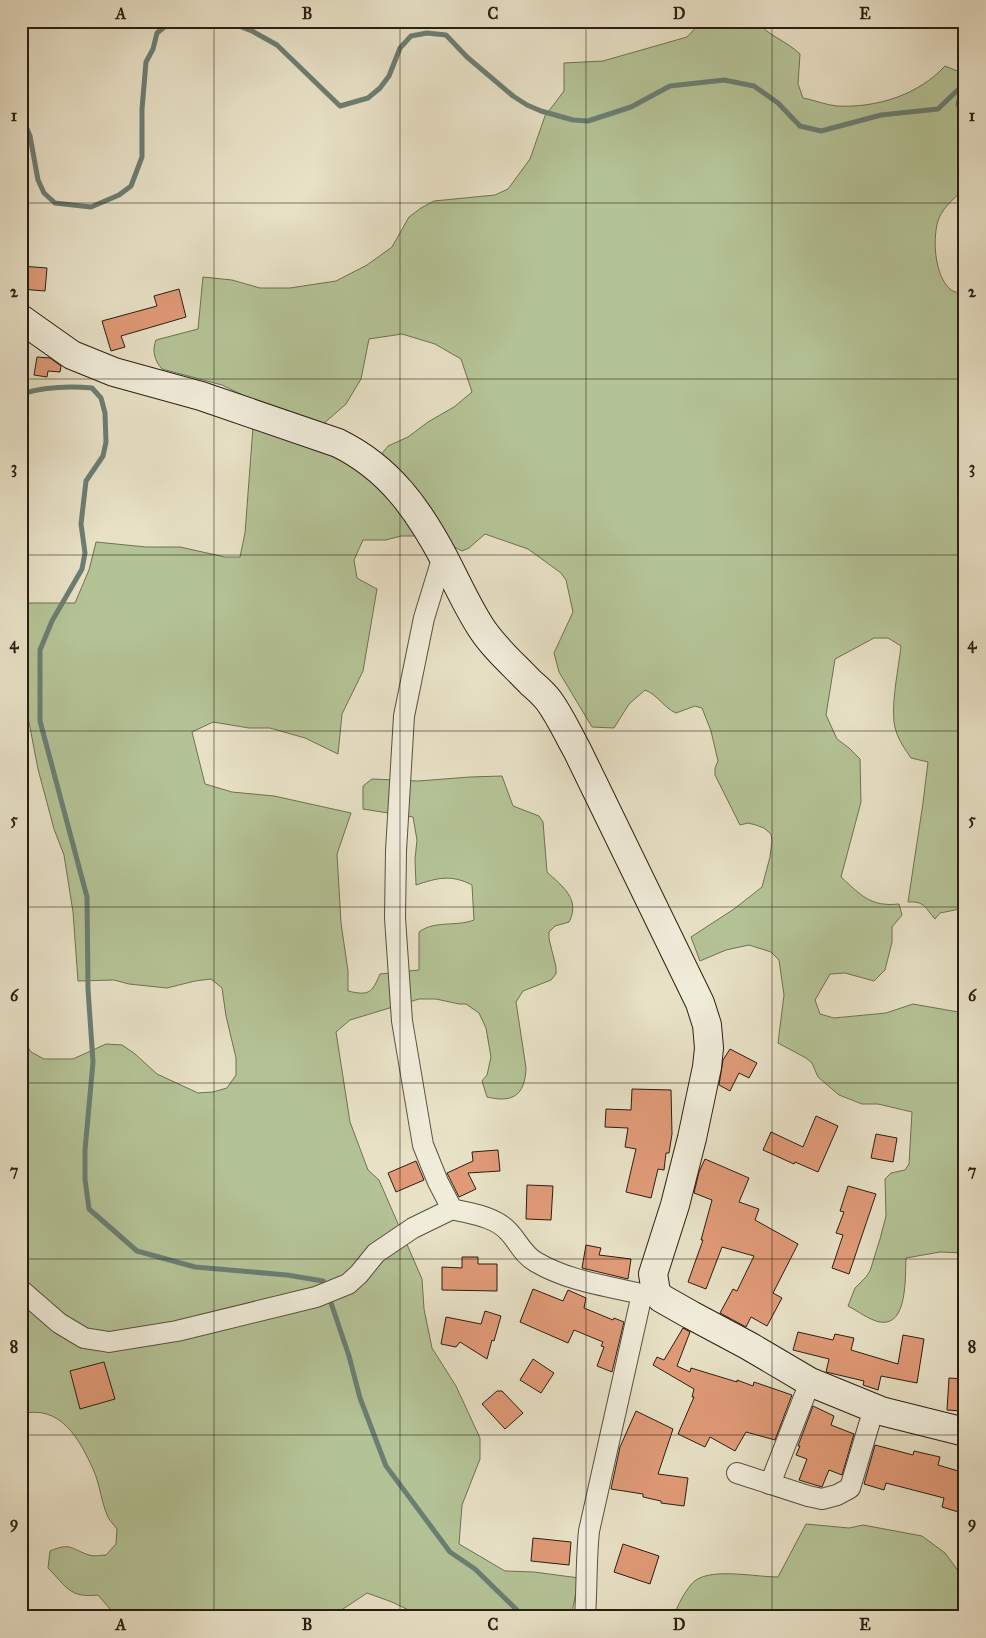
<svg xmlns="http://www.w3.org/2000/svg" width="986" height="1638" font-family="'IM FELL Great Primer',serif">
	<style>
		.green { fill: #b4c396; stroke: #6e7154; fill-rule: evenodd }
		.lines { fill: none; stroke-linecap: round; stroke-linejoin: round }
		.stream { stroke: #6b7e73; stroke-width: 5 }
		.building { fill: #e09a77; stroke: #291f12 }
		.minor-casing { stroke: #59503f; stroke-width: 22 }
		.secondary-casing { stroke: #291f12; stroke-width: 30 }
		.minor { stroke: #f0ecda; stroke-width: 20 }
		.secondary { stroke: #f0ecda; stroke-width: 28 }
		.grid { fill: none; stroke: #291f12; stroke-width: 1; stroke-opacity: 0.55 }
		.neatline { fill: none; stroke: #291f12; stroke-width: 2 }
		.grid-label { font-size: 16px; text-anchor: middle; font-weight: bold; fill: #291f12 }
	</style>
	<rect width="100%" height="100%" fill="#e8e1c6"/>
	<filter id="stains"><feTurbulence type="fractalNoise" baseFrequency=".004" numOctaves="4"/><feColorMatrix values="0 0 0 0 .2 0 0 0 0 .09 0 0 0 0 .02 0 0 0 .5 -.17"/></filter>
	<radialGradient id="worn" r=".72"><stop offset=".6" stop-color="#630" stop-opacity="0"/><stop offset="1" stop-color="#630" stop-opacity=".3"/></radialGradient>
	<!-- green -->
	<g class="green">
		<path d="M 702,21 L 756,21 C 770,37 785,40 800,54 L 798,84 L 803,98 C 814,100 826,105 837,106 C 877,108 918,95 945,66 L 965,74 L 964,89 L 960,89 L 956,105 L 965,122 L 965,188 C 955,198 945,205 939,218 C 932,236 934,275 950,289 C 953,292 960,293 965,295 L 965,908 L 940,913 L 935,919 C 925,908 925,901 908,902 L 923,803 L 928,762 L 911,758 C 905,749 899,741 896,731 C 889,711 899,667 901,646 L 888,638 L 874,638 L 835,659 L 826,715 L 837,739 L 849,748 L 860,759 L 861,802 L 841,877 C 861,895 870,907 899,904 L 902,915 L 892,927 L 892,942 L 885,970 L 874,981 L 845,973 L 830,974 L 815,1000 L 820,1014 L 834,1018 L 886,1013 L 913,1004 L 964,1013 L 965,1253 L 940,1252 L 906,1258 C 905,1276 908,1327 880,1322 C 869,1320 858,1311 848,1306 L 855,1288 L 866,1277 L 870,1271 L 880,1239 L 886,1216 L 885,1179 L 891,1173 L 905,1170 L 909,1164 L 912,1112 L 878,1104 L 862,1104 L 839,1095 L 818,1077 L 812,1063 L 806,1058 L 778,1043 L 784,995 L 779,960 L 771,952 L 749,945 L 726,950 L 700,961 L 691,937 L 734,909 L 762,887 L 770,857 L 772,841 L 771,834 L 764,828 L 756,825 L 748,823 L 740,825 L 715,775 L 715,768 L 718,761 L 711,731 L 702,708 L 695,706 L 676,713 C 664,708 658,695 645,690 L 629,704 L 614,728 L 592,727 L 559,672 L 554,653 L 573,612 L 566,580 L 561,573 L 528,549 L 485,534 L 469,548 L 462,551 L 433,536 L 401,536 L 386,540 L 363,540 L 354,560 L 357,578 L 377,589 L 363,671 L 342,714 L 338,754 L 305,738 L 270,728 L 249,728 L 213,722 L 192,732 L 205,784 L 232,792 L 274,796 L 351,813 L 337,854 L 341,923 L 348,971 L 348,991 C 369,996 372,993 380,974 L 419,970 L 419,932 C 435,920 456,927 474,920 L 472,885 C 451,874 437,878 416,885 L 415,859 L 417,840 L 413,817 L 363,809 L 363,786 L 372,779 L 418,781 L 470,777 L 502,776 L 513,806 L 539,816 L 543,822 L 547,872 C 562,886 581,899 569,922 L 555,926 L 549,932 L 549,939 L 556,967 L 556,974 L 551,980 L 523,991 L 516,1002 L 526,1068 C 525,1096 512,1103 487,1097 L 482,1081 L 487,1075 L 491,1057 L 486,1028 L 479,1013 L 466,1004 L 459,1004 L 436,999 L 419,999 L 350,1020 L 336,1032 L 350,1122 L 368,1170 L 379,1180 L 422,1279 L 424,1309 L 432,1348 L 456,1386 L 480,1438 L 480,1459 L 462,1505 L 459,1544 L 505,1571 L 534,1572 L 579,1578 L 571,1617 L 423,1617 L 392,1602 L 367,1593 L 331,1617 L 117,1617 L 98,1595 C 69,1598 67,1587 48,1568 L 50,1551 C 71,1542 71,1549 89,1555 C 94,1557 101,1555 106,1555 L 116,1544 L 117,1529 C 114,1525 110,1521 108,1517 C 101,1502 100,1484 93,1469 C 79,1438 60,1404 21,1414 L 21,1037 L 31,1052 L 44,1059 L 73,1059 L 106,1044 L 122,1045 L 134,1053 L 157,1074 L 198,1093 L 213,1092 L 227,1088 L 236,1075 L 236,1058 L 226,1016 L 222,988 L 211,979 L 195,981 L 167,988 L 129,984 L 114,980 L 78,981 L 73,912 L 64,855 L 54,829 L 38,769 L 27,712 L 26,696 L 21,677 L 21,603 L 75,603 L 89,570 L 96,542 L 146,547 L 180,547 L 225,557 L 240,557 L 245,533 L 255,401 L 222,385 L 162,369 C 154,360 152,350 156,340 L 198,329 L 203,277 L 232,280 L 260,288 L 290,288 L 336,281 L 367,265 L 392,247 L 409,217 L 421,208 L 434,201 L 495,195 L 508,189 L 530,159 L 545,116 L 564,91 L 564,63 L 603,61 L 687,37 ZM 402,334 L 435,344 L 461,359 L 472,392 L 454,407 L 428,422 L 408,437 L 388,446 L 368,471 L 305,440 L 346,404 L 361,379 L 369,339 Z"/>
		<path d="M 806,1524 L 849,1528 L 863,1525 L 922,1536 L 945,1553 L 965,1580 L 965,1617 L 673,1617 C 677,1607 687,1586 696,1580 C 714,1568 756,1577 778,1577 Z"/>
	</g>
	<g class="lines">
		<!-- stream -->
		<g class="stream">
			<polyline points="226,21 252,31 277,45 340,106 368,98 380,88 389,76 400,48 411,36 427,33 446,35 467,57 513,96 527,105 541,111 573,120 588,121 631,107 670,86 724,80 754,86 778,103 800,126 821,131 881,115 938,109 965,83"/>
			<polyline points="21,119 24,122 30,136 38,180 44,193 55,203 91,207 119,195 131,186 142,157 142,109 146,62 153,49 157,33 168,24 175,21"/>
			<path d="M 21,394 C 44,387 68,386 92,388 L 101,398 L 105,413 L 106,442 L 103,456 L 86,481 L 81,524 L 85,553 L 82,569 L 52,621 L 40,650 L 40,721 L 87,897 L 88,989 L 93,1062 L 85,1150 L 85,1179 L 89,1209 L 137,1251 L 195,1267 L 287,1275 L 323,1281 L 326,1289"/>
			<polyline points="329,1297 349,1356 360,1398 386,1466 450,1552 475,1569 524,1617"/>
		</g>
	</g>
	<!-- building -->
	<g class="building">
		<polygon points="21,266 47,268 45,291 21,289"/>
		<polygon points="179,289 186,317 121,336 125,347 111,351 102,321 157,306 154,296"/>
		<polygon points="37,357 50,358 61,366 60,372 48,371 47,377 34,375"/>
		<polygon points="730,1049 757,1063 749,1078 739,1073 730,1091 719,1085 723,1060"/>
		<polygon points="632,1089 671,1090 672,1134 669,1153 666,1153 664,1170 658,1169 651,1198 626,1192 636,1149 625,1147 628,1128 605,1127 606,1109 631,1110"/>
		<polygon points="816,1116 838,1126 818,1172 795,1162 794,1164 763,1150 771,1132 803,1147"/>
		<polygon points="876,1134 897,1138 893,1162 871,1158"/>
		<polygon points="498,1150 500,1171 468,1173 476,1189 459,1197 447,1173 473,1161 472,1152"/>
		<polygon points="705,1159 749,1178 739,1202 759,1209 755,1220 798,1244 773,1293 782,1298 767,1326 751,1317 746,1327 720,1313 733,1289 737,1291 754,1256 722,1247 706,1289 688,1282 703,1240 701,1240 712,1200 694,1193 699,1172"/>
		<polygon points="416,1161 424,1180 396,1192 388,1173"/>
		<polygon points="527,1185 553,1186 551,1220 526,1219"/>
		<polygon points="848,1186 876,1194 849,1274 832,1268 843,1235 836,1233 844,1212 840,1211"/>
		<polygon points="586,1245 601,1248 599,1255 631,1259 628,1279 582,1268"/>
		<polygon points="462,1257 478,1257 478,1264 497,1264 497,1291 442,1290 442,1267 462,1268"/>
		<polygon points="533,1289 563,1301 568,1290 586,1298 584,1308 613,1320 614,1318 624,1322 612,1372 597,1366 604,1347 601,1346 603,1342 574,1330 568,1343 520,1322"/>
		<polygon points="485,1311 501,1316 494,1341 492,1340 487,1359 460,1342 456,1347 441,1344 446,1317 481,1324"/>
		<polygon points="683,1328 690,1332 677,1366 690,1372 691,1368 737,1382 737,1380 753,1386 754,1382 792,1395 775,1440 746,1432 735,1451 710,1437 705,1447 678,1434 694,1397 692,1397 694,1389 653,1365 657,1357 664,1360"/>
		<polygon points="798,1332 833,1340 835,1334 854,1338 851,1350 898,1364 903,1335 924,1339 917,1383 881,1376 878,1390 863,1385 864,1381 826,1372 829,1359 793,1350"/>
		<polygon points="533,1359 554,1373 541,1393 520,1380"/>
		<polygon points="104,1362 115,1399 80,1409 70,1371"/>
		<polygon points="949,1378 965,1379 963,1411 947,1410"/>
		<polygon points="497,1391 502,1391 523,1413 505,1429 482,1404"/>
		<polygon points="813,1406 834,1416 831,1425 854,1434 842,1475 829,1470 822,1487 799,1480 807,1459 796,1455 800,1446 798,1446"/>
		<polygon points="636,1411 673,1429 658,1474 688,1478 684,1506 661,1503 661,1501 643,1497 643,1494 611,1489 620,1447"/>
		<polygon points="875,1445 913,1455 914,1451 940,1457 938,1465 965,1473 965,1514 942,1507 944,1498 886,1483 884,1490 864,1484"/>
		<polygon points="533,1538 571,1542 569,1565 531,1561"/>
		<polygon points="623,1544 659,1556 650,1584 614,1572"/>
	</g>
	<g class="lines">
		<defs>
			<g id="minor">
				<path d="M 443,556 L 424,618 L 404,716 L 396,851 L 395,918 L 402,1021 L 423,1145 L 438,1182 L 452,1209 C 471,1214 494,1216 508,1231 C 518,1241 523,1255 536,1262 C 568,1281 607,1286 642,1294"/>
				<polyline points="21,1290 59,1323 84,1338 109,1342 177,1331 316,1297 348,1284 359,1274 376,1253 413,1228 452,1209"/>
				<polyline points="737,1473 808,1496 822,1499 837,1495 850,1488 874,1408"/>
				<polyline points="770,1484 810,1382"/>
				<path d="M 585,1617 C 587,1588 586,1560 589,1531 L 642,1294 L 654,1292"/>
			</g>
			<path id="secondary" d="M 21,319 L 72,355 L 114,372 L 201,396 L 338,443 C 389,468 418,509 444,558 C 456,581 466,604 480,626 C 493,647 513,664 530,682 C 537,688 544,694 549,701 C 560,716 568,734 577,750 L 700,1003 L 707,1025 L 709,1048 L 707,1067 L 692,1138 L 675,1205 L 653,1274 L 656,1292 L 661,1298 L 691,1315 L 749,1346 L 810,1382 L 881,1411 L 965,1432"/>
		</defs>
		<!-- minor casing -->
		<use href="#minor" class="minor-casing"/>
		<!-- secondary casing -->
		<use href="#secondary" class="secondary-casing"/>
		<!-- minor -->
		<use href="#minor" class="minor"/>
		<!-- secondary -->
		<use href="#secondary" class="secondary"/>
	</g>
	<!-- grid -->
	<path class="grid" d="M 214,21 L 214,1617M 400,21 L 400,1617M 586,21 L 586,1617M 772,21 L 772,1617M 21,203 L 965,203M 21,379 L 965,379M 21,555 L 965,555M 21,731 L 965,731M 21,907 L 965,907M 21,1083 L 965,1083M 21,1259 L 965,1259M 21,1435 L 965,1435"/>
	<!-- margin -->
	<rect width="986" height="1638" fill="none" stroke="#e8e1c6" stroke-width="55"/>
	<rect x="28" y="28" width="930" height="1582" class="neatline"/>
	<g class="grid-label">
		<text x="121" y="19">A</text>
		<text x="307" y="19">B</text>
		<text x="493" y="19">C</text>
		<text x="679" y="19">D</text>
		<text x="865" y="19">E</text>
		<text x="14" y="121">1</text>
		<text x="972" y="121">1</text>
		<text x="14" y="297">2</text>
		<text x="972" y="297">2</text>
		<text x="14" y="473">3</text>
		<text x="972" y="473">3</text>
		<text x="14" y="649">4</text>
		<text x="972" y="649">4</text>
		<text x="14" y="825">5</text>
		<text x="972" y="825">5</text>
		<text x="14" y="1001">6</text>
		<text x="972" y="1001">6</text>
		<text x="14" y="1176">7</text>
		<text x="972" y="1176">7</text>
		<text x="14" y="1352">8</text>
		<text x="972" y="1352">8</text>
		<text x="14" y="1528">9</text>
		<text x="972" y="1528">9</text>
		<text x="121" y="1630">A</text>
		<text x="307" y="1630">B</text>
		<text x="493" y="1630">C</text>
		<text x="679" y="1630">D</text>
		<text x="865" y="1630">E</text>
	</g>
	<rect width="100%" height="100%" filter="url(#stains)"/>
	<rect width="100%" height="100%" fill="url(#worn)"/>
</svg>
